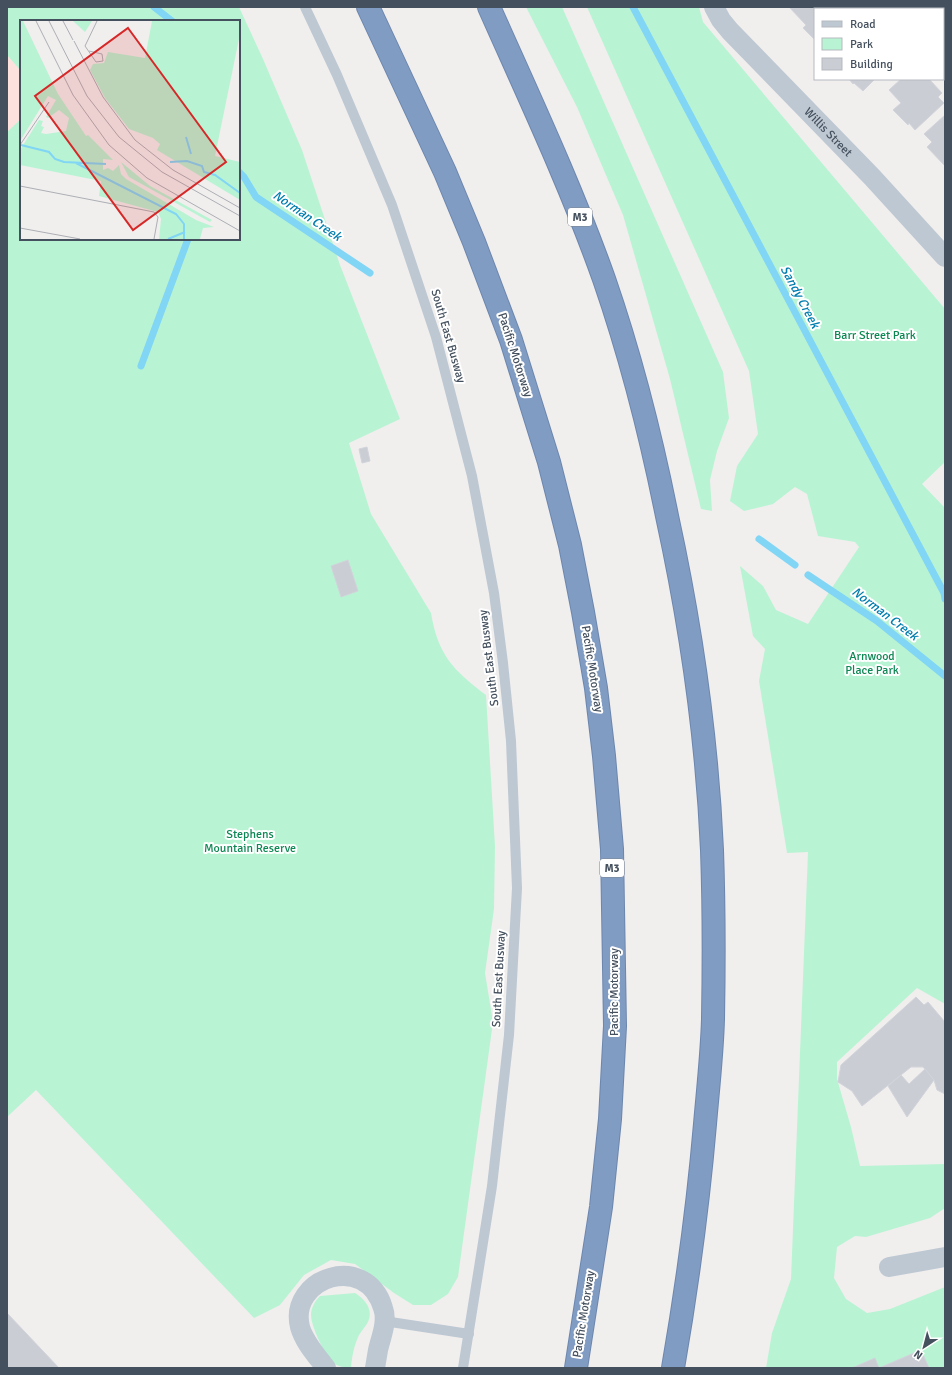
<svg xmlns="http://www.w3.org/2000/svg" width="952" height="1375" font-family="Signika,sans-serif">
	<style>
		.medical { fill: #fde1dc }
		.green { fill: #b8f4d3 }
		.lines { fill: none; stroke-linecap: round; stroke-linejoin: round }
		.stream { stroke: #81d5f5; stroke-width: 7 }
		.building { fill: #cacdd4; stroke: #d2d4db }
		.highway-casing { stroke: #6c87ae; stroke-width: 24 }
		.lane { stroke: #bdc8d2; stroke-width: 10 }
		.street { stroke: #bdc8d2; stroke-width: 20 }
		.highway { stroke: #819cc3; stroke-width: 22 }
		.labels { text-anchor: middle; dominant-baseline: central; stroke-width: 4; stroke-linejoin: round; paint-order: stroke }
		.shield { fill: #fff; stroke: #7d848e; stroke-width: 1 }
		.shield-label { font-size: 11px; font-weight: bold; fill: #45505e }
		.street-label { font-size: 12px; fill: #45505e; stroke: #fff }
		.park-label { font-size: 12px; fill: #0d8753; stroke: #fff }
		.water-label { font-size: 13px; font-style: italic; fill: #017dae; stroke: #fff }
		.inset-river { fill: none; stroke: #81d5f5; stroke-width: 2 }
		.inset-road { fill: none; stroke: #acafb4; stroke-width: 1 }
		.view { fill: #d62828; fill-opacity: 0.15; stroke: #d62828; stroke-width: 2 }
		.inset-edge { fill: none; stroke: #45505e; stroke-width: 2 }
	</style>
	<rect width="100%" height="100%" fill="#f1eeee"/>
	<!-- medical -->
	<polygon class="medical" points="7,55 21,71 21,119 7,132"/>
	<!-- green -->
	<g class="green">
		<path d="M 7,7 L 239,7 L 263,59 L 302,150 L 340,265 L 400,419 L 349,443 L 371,514 L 431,613 C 438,655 453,670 486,695 L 495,846 L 494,909 L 485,973 L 493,1022 L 458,1277 L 448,1294 L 431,1305 L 413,1305 L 394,1293 L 355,1264 L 331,1260 L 304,1275 L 280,1305 L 254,1318 L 36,1090 L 7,1117 L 7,132 L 21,119 L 21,239 L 239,239 L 239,21 L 21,21 L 21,71 L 7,55 Z"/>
		<polygon points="526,7 562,7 723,372 729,418 717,451 710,480 712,511 701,509 670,379 623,215 577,107"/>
		<polygon points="587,7 699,7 703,22 945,309 945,462 922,484 945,508 945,1004 917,988 837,1062 837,1079 851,1127 860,1166 945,1164 945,1208 930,1218 866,1237 855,1236 837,1247 834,1278 846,1299 867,1313 890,1309 945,1287 945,1368 766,1368 772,1333 791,1279 808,852 787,853 759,681 765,649 753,636 740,566 763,586 776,610 808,624 859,547 855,542 818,536 807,494 795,487 773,504 744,511 730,501 737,466 758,434 749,371"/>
		<path d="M 355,1293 C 365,1299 374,1310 368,1322 C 366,1326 362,1330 359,1335 C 354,1346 352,1356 351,1368 C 346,1368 337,1366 333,1363 C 325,1356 311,1326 311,1315 C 311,1308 315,1301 320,1296 Z"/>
	</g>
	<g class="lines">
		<!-- stream -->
		<g class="stream">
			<polyline points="154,7 172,21"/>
			<polyline points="633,7 944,593 945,599"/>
			<polyline points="239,172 244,177 256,197 370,273"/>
			<polyline points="141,366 188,239"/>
			<polyline points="759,539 795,565"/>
			<polyline points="808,575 877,621 945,676"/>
		</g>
	</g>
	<!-- building -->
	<g class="building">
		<polygon points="789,7 846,7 844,9 815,9 814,39 803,28 806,25"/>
		<polygon points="877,7 938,7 940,9 879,9"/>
		<polygon points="945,22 945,73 943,71 943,24"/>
		<polygon points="849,79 875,79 863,91 854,83 853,84"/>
		<polygon points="901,79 929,79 942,93 938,97 944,103 915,130 909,123 908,125 893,110 901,103 889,90"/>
		<polygon points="945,115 945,166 927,147 932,142 924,134"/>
		<polygon points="367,447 370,461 362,463 359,449"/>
		<polygon points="348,560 358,591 341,597 331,566"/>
		<polygon points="916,997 924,1005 928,1002 945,1022 945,1094 937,1090 934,1080 923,1067 911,1067 862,1106 852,1091 838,1082 841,1065"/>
		<polygon points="925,1069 934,1080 907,1117 888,1086 901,1075 909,1084"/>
		<polygon points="7,1313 59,1368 7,1368"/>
		<polygon points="921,1350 929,1368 852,1368 875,1358 879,1368"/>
	</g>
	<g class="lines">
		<defs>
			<g id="highway">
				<polyline points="368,7 445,172 474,242 511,340 549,462 570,545 583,612 596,688 604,756 612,849 615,1026 610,1119 601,1207 576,1368"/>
				<path d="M 489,7 C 529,97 571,186 604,279 C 631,357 651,436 667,516 C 691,626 707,738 712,850 C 714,906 714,963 713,1019 C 712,1054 708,1089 705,1124 C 698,1206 687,1287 673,1368"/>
			</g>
		</defs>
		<!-- highway casing -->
		<use href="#highway" class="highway-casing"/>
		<!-- lane -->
		<g class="lane">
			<polyline points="305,7 337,75 392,205 436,337 472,476 494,593 503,663 511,741 517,888 509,1035 492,1186 463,1368"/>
			<polyline points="384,1321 469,1334"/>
		</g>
		<!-- street -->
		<g class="street">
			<path id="s1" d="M 714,7 L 721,20 L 730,31 L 872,177 L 945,257"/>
			<polyline points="889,1267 945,1257"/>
			<path d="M 326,1368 C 317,1356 304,1342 300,1327 C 288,1278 366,1251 383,1308 C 388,1321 381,1337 378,1350 C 377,1356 376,1362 375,1368"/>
		</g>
		<!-- highway -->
		<use href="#highway" class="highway"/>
	</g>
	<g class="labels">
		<!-- shield labels -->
		<g class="shield">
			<rect x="568" y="208" width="24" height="18" rx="3"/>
			<rect x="600" y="859" width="24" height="18" rx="3"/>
		</g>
		<g class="shield-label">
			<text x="580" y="217">M3</text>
			<text x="612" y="868">M3</text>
		</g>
		<!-- street labels -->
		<g class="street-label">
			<text stroke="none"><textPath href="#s1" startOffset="170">Willis Street</textPath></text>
			<text transform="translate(448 336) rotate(74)">South East Busway</text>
			<text transform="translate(515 355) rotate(72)">Pacific Motorway</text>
			<text transform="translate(489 658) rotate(-97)">South East Busway</text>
			<text transform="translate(592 669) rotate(81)">Pacific Motorway</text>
			<text transform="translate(499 979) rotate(-87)">South East Busway</text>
			<text transform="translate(614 992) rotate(-90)">Pacific Motorway</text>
			<text transform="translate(584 1314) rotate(-81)">Pacific Motorway</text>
		</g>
		<!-- park labels -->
		<g class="park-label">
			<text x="875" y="335">Barr Street Park</text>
			<text x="872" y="656">Arnwood<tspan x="872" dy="14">Place Park</tspan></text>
			<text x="250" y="834">Stephens<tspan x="250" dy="14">Mountain Reserve</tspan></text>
		</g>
		<!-- water labels -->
		<g class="water-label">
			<text transform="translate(307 216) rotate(34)">Norman Creek</text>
			<text transform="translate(800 297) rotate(62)">Sandy Creek</text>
			<text transform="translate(885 614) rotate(37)">Norman Creek</text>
		</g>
	</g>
	<!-- overview -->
	<g transform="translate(20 20)">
		<rect width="220" height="220" fill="#f1eeee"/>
		<path d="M 0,1 L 3,1 L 38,74 L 66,116 L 68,115 L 93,140 L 83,139 L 83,150 L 88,148 L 93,151 L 99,145 L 101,154 L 106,159 L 176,200 L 194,207 L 183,208 L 180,219 L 139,219 L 141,199 L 138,192 L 79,176 L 81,161 L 0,145 L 0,130 L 19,100 L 23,101 L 21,106 L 24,107 L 21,113 L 26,114 L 46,111 L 49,98 L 39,90 L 28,98 L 26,97 L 36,80 L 28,76 L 0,121 ZM 53,1 L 72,1 L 65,12 ZM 132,1 L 220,1 L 220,14 L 195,136 L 220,142 L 220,180 L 137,130 L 140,124 L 133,118 L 109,109 L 85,78 L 70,50 L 73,44 L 84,43 L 88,32 L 125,38 ZM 101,142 L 130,166 L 192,200 L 190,202 L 109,157 Z" fill="#b8f4d3"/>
		<path class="inset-river" d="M 166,117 L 171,134M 1,125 L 29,132 L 35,139 L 44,142 L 86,144M 150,142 L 167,141 L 182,146 L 184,152 L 195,155 L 220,173M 56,143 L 156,194 L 164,204 L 164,219M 148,219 L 165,212"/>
		<path class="inset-road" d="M 16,1 L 53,75 L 89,125 L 127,158 L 220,211M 29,1 L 67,76 L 99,117 L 142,152 L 220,196M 43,1 L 53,20M 54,21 L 83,77 L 115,120 L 153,150 L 220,188M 69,31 L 82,34 L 83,41 L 76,42 L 65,26 L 77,1M 0,125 L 29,82M 0,166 L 134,192 L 138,197 L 134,219M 0,208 L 60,219"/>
		<path class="view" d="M 108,8 L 206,142 L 113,210 L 15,76 Z"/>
		<rect width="220" height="220" class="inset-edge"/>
	</g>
	<!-- border -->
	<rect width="952" height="1375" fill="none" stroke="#45505e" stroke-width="16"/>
	<!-- legend -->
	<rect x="814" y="8" width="130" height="72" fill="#ffffff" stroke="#b5b9bf"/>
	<rect x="822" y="21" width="20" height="6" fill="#bdc8d2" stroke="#b5b9bf"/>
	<text x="850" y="28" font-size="12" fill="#45505e">Road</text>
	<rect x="822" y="38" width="20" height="12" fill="#b8f4d3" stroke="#b5b9bf"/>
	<text x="850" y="48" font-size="12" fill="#45505e">Park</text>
	<rect x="822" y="58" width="20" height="12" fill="#cacdd4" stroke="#b5b9bf"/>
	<text x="850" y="68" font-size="12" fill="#45505e">Building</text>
	<!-- north arrow -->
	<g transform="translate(924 1347) rotate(216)" stroke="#ffffff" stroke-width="3" paint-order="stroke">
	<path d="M0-3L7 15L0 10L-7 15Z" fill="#45505e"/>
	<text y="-6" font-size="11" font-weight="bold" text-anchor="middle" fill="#45505e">N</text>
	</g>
</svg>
